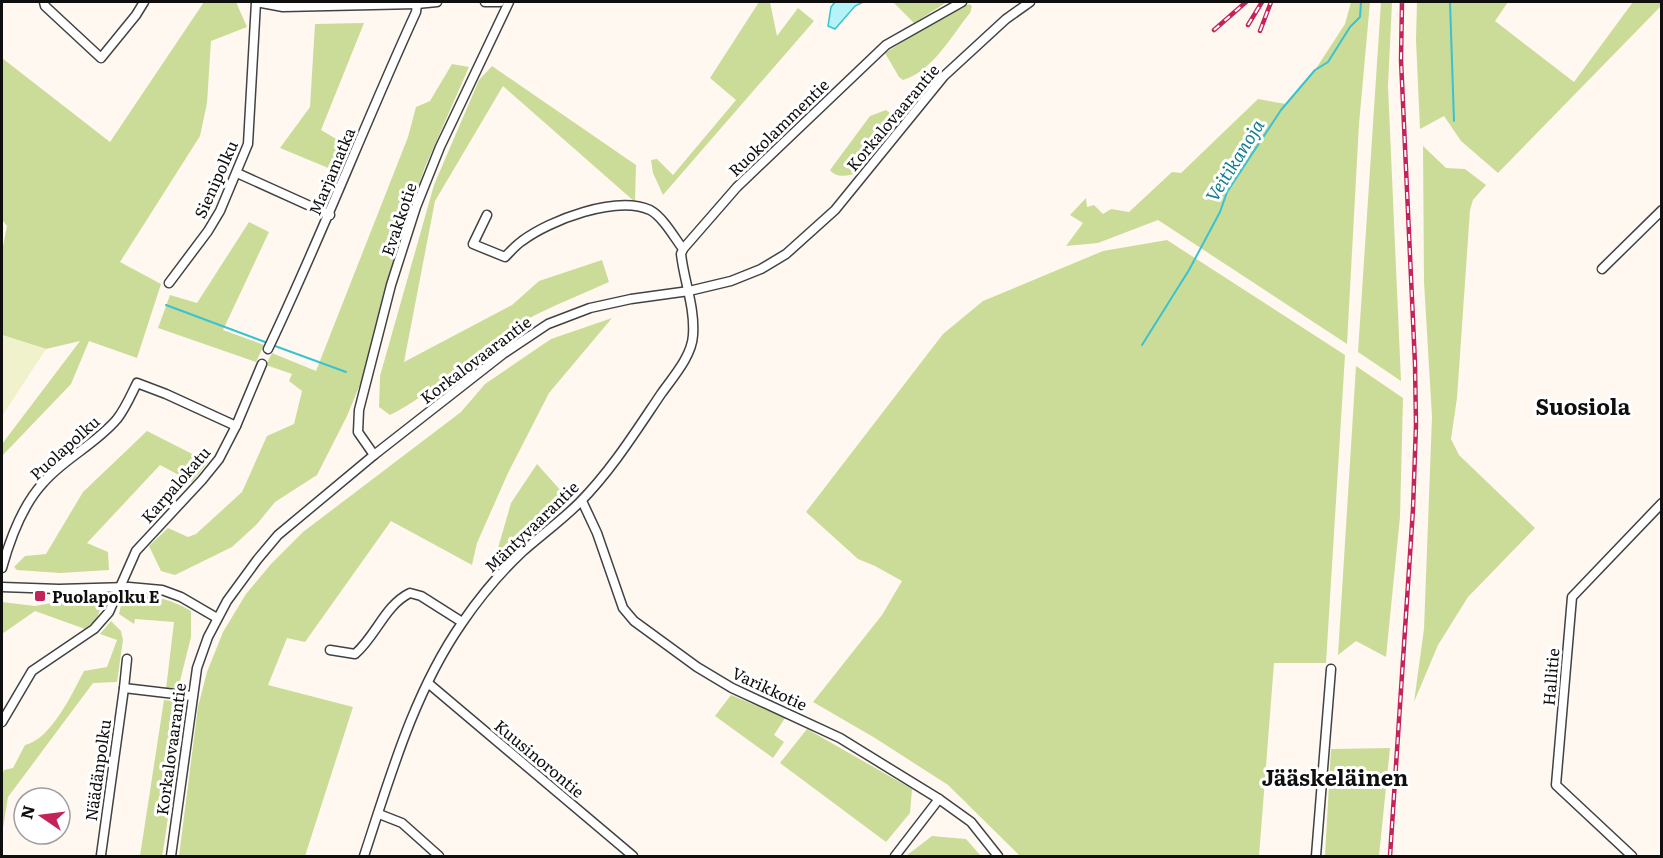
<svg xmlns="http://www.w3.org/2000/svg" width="1663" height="858" font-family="Literata,serif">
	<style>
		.forest { fill: #cbdc98 }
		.pitch { fill: #f0f2cb }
		.water { fill: #b4f3f8; stroke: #39c2d1; stroke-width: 1.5 }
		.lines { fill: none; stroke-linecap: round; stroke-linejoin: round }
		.stream { stroke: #39c2d1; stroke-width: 2 }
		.minor-casing { stroke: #424242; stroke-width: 11 }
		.minor { stroke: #fff; stroke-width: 8 }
		.rail-casing { stroke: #c4225a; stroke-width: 4.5 }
		.rail { stroke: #fff; stroke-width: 2; stroke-dasharray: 7; stroke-linecap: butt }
		.poi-dot { fill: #c4225a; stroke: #fff; stroke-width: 2 }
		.labels { text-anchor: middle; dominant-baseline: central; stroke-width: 6; stroke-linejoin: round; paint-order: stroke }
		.street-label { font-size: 16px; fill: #0f0f0f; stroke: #fff }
		.poi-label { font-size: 16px; font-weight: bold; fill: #0f0f0f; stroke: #fff; text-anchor: start }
		.water-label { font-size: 18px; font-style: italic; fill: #137e90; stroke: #fff }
		.district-label { font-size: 22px; font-weight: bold; fill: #0f0f0f; stroke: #fff }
	</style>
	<rect width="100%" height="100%" fill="#fff8f1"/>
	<!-- forest -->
	<g class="forest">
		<polygon points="204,2 236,2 247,27 211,41 207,103 200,136 120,262 161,284 137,358 89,341 71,384 2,456 2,444 80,341 46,349 2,335 2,251 7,226 2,220 2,58 110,142"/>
		<polygon points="759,2 770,2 777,36 798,8 814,21 663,195 653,173 651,160 657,159 673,175 736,100 710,78"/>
		<polygon points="893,2 947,2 914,23"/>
		<polygon points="1351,2 1370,2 1359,124 1347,344 1158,220 1098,243 1066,246 1083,223 1070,215 1086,198 1087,207 1094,205 1103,214 1111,209 1129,212 1172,172 1181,173 1258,99 1286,104 1315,70 1345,24"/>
		<polygon points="1381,2 1392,2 1388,86 1401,381 1358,352"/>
		<polygon points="1417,2 1508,2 1495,21 1574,82 1633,2 1661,2 1662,5 1498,173 1461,141 1444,116 1420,129 1416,40"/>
		<path d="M 969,4 L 972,6 L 970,13 C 951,36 933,71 903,80 L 899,77 L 885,53 L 949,13 Z"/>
		<polygon points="364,23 321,130 350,147 338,172 280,148 310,107 315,24"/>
		<polygon points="452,64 469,67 425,167 397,247 361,382 347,416 317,475 275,502 257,524 232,547 175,575 161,571 149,546 168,528 188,537 196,534 242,492 267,436 294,424 302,391 289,381 292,374 266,365 272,353 316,371 408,137 416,107 430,101"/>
		<path d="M 492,66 L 636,165 L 635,202 L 503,86 L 435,201 L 404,362 L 512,305 L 539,281 L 602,260 L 609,282 C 576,297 541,310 510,329 C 468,355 435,393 390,415 L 379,407 L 380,376 L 434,185 L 479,80 Z"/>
		<path d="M 886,110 L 895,117 L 854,174 C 845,176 836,178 830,170 L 870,116 Z"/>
		<polygon points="1423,146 1446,168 1465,169 1486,185 1473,200 1470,210 1457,398 1451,439 1459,455 1535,528 1468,597 1438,645 1414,702 1424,629 1432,417 1424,282"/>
		<polygon points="249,222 269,232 223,330 264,345 256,362 158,328 170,295 197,303"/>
		<polygon points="1167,240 1345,355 1326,663 1274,663 1259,856 1020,856 948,785 875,738 813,702 882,615 902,581 875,566 858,559 806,512 943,334 983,301 1103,251"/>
		<polygon points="612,318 549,393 508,473 477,543 472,565 391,521 305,642 287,638 268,685 353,707 305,856 179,856 198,707 207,672 223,632 246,594 271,564 303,532 461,412 485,384 551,339"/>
		<polygon points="1356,366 1403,398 1400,517 1386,657 1356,641 1338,655"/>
		<polygon points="147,431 208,462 192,482 160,465 87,543 108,552 109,570 60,573 17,570 14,567 25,556 46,554 83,492"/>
		<polygon points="537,464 562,492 496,555 511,503"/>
		<path d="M 129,595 C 154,596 169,598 191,611 L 191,637 L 178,689 L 166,689 L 174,622 L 135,619 L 134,624 L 119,614 L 121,605 Z"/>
		<path d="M 83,597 L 99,597 C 102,614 98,619 85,629 L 35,611 L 2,634 L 2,602 L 35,606 Z"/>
		<path d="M 111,621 L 121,631 L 123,640 L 117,682 L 93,683 L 8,797 L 2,834 L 2,775 L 4,770 L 13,768 L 25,745 C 51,739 72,694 84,671 L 107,667 L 117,640 L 100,634 Z"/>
		<polygon points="731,695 785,718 774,735 784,742 773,758 715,716"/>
		<polygon points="164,700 180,702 183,705 165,839 162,856 140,856"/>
		<polygon points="807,729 912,789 910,813 886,842 780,763"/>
		<polygon points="1390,748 1379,856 1325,856 1331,749"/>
		<polygon points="932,836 966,839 981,856 906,856"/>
	</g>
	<!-- pitch -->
	<polygon class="pitch" points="2,335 46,349 2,416"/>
	<!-- water -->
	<polygon class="water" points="835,2 863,2 855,6 835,29 828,26 831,7"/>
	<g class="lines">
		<!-- stream -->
		<g class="stream">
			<polyline points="1450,2 1454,121"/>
			<polyline points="166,305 265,342"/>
			<polyline points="1142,345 1189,270 1220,212 1227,192 1281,110 1315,70 1328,62 1350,27 1360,17 1361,2"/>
			<polyline points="275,346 346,372"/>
		</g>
		<defs>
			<g id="minor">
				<polyline points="44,2 45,6 101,58 136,15 144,2"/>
				<polyline points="256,2 283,7 417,4 437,2"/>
				<polyline points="485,2 500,2"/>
				<polyline points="237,173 330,215"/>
				<polyline points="683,249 737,187 886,45 962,2"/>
				<polyline points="1602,269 1662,210"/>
				<polyline points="169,283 208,231 220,211 248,144 256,2"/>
				<path d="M 268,349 C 321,238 365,123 416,12 L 417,4"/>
				<polyline points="374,455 358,432 359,410 391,285 416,207 440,147 509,2"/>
				<polyline points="582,501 597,533 623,608 634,621 697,667 732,688 840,738 939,799 971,822 998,856"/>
				<path d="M 2,568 C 10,539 23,504 44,482 C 65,458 96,444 117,419 C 125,409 131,395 137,383 L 166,394 L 236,426"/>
				<polyline points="2,587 59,589 129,587 162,590 181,597 217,618"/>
				<path d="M 330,650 L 355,654 C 376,636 385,605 410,593 L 421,596 L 462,622"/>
				<polyline points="428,683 633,856"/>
				<polyline points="124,688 127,659"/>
				<polyline points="2,722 32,671 94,629 109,612 136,551 202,480 219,459 236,426 262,364"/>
				<polyline points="379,814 402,823 439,856"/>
				<polyline points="101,855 124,688 192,696"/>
				<polyline points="171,856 197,668 208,637 227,601 257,560 278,535 374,455 503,354 548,324 590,308 631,299 689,291 731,281 761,269 786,254 835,210 944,76 1006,19 1030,2"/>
				<path d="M 364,856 C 390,777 414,692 462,623 C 479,598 499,574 521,553 C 540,536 561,521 579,503 C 611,471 636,431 661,394 C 673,377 692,356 693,335 C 695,307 684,281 681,254 L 683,249 C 674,237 663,217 650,210 C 616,195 550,220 522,241 C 516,245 510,252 505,257 L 473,244 L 487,215"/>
				<polyline points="895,856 939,799"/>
				<polyline points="1316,856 1331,669"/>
				<polyline points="1632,856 1556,785 1572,597 1662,503"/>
			</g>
		</defs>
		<!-- minor casing -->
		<use href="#minor" class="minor-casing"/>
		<!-- minor -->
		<use href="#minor" class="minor"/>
		<defs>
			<g id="rail">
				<polyline points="1248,25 1262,2"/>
				<polyline points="1214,30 1246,2"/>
				<polyline points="1260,31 1271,2"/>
				<polyline points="1390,856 1413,509 1416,425 1415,364 1401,60 1402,2"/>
			</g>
		</defs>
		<!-- rail casing -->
		<use href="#rail" class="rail-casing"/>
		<!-- rail -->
		<use href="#rail" class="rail"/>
	</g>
	<!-- markers -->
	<rect class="poi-dot" x="34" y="590" width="12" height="12" rx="3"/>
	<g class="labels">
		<!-- street labels -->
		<g class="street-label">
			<text transform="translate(892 117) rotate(-50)">Korkalovaarantie</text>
			<text transform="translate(778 127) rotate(-44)">Ruokolammentie</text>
			<text transform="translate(331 171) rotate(-67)">Marjamatka</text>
			<text transform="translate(215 179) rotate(-66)">Sienipolku</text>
			<text transform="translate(398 219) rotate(-71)">Evakkotie</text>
			<text transform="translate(475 359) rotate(-37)">Korkalovaarantie</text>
			<text transform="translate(64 447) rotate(-42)">Puolapolku</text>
			<text transform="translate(175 484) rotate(-49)">Karpalokatu</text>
			<text transform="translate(531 526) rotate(-44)">Mäntyvaarantie</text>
			<text transform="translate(1550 677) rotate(-85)">Hallitie</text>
			<text transform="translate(770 688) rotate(25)">Varikkotie</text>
			<text transform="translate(170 749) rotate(-82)">Korkalovaarantie</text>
			<text transform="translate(540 758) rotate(40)">Kuusinorontie</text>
			<text transform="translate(97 770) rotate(-82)">Näädänpolku</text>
		</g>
		<!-- poi labels -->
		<g class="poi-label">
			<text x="52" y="596">Puolapolku E</text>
		</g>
		<!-- water labels -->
		<g class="water-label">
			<text transform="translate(1234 160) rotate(-58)">Veitikanoja</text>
		</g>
		<!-- district labels -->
		<g class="district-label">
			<text x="1583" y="405">Suosiola</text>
			<text x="1335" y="776">Jääskeläinen</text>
		</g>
	</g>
	<!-- border -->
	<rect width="1663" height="858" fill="none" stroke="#0f0f0f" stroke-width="6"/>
	<!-- north arrow -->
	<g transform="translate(42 816) rotate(284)"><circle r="28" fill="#ffffff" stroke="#9f9f9f" stroke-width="1.5"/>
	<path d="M0-4.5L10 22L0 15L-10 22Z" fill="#c4225a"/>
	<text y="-9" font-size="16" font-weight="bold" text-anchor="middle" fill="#0f0f0f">N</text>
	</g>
</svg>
